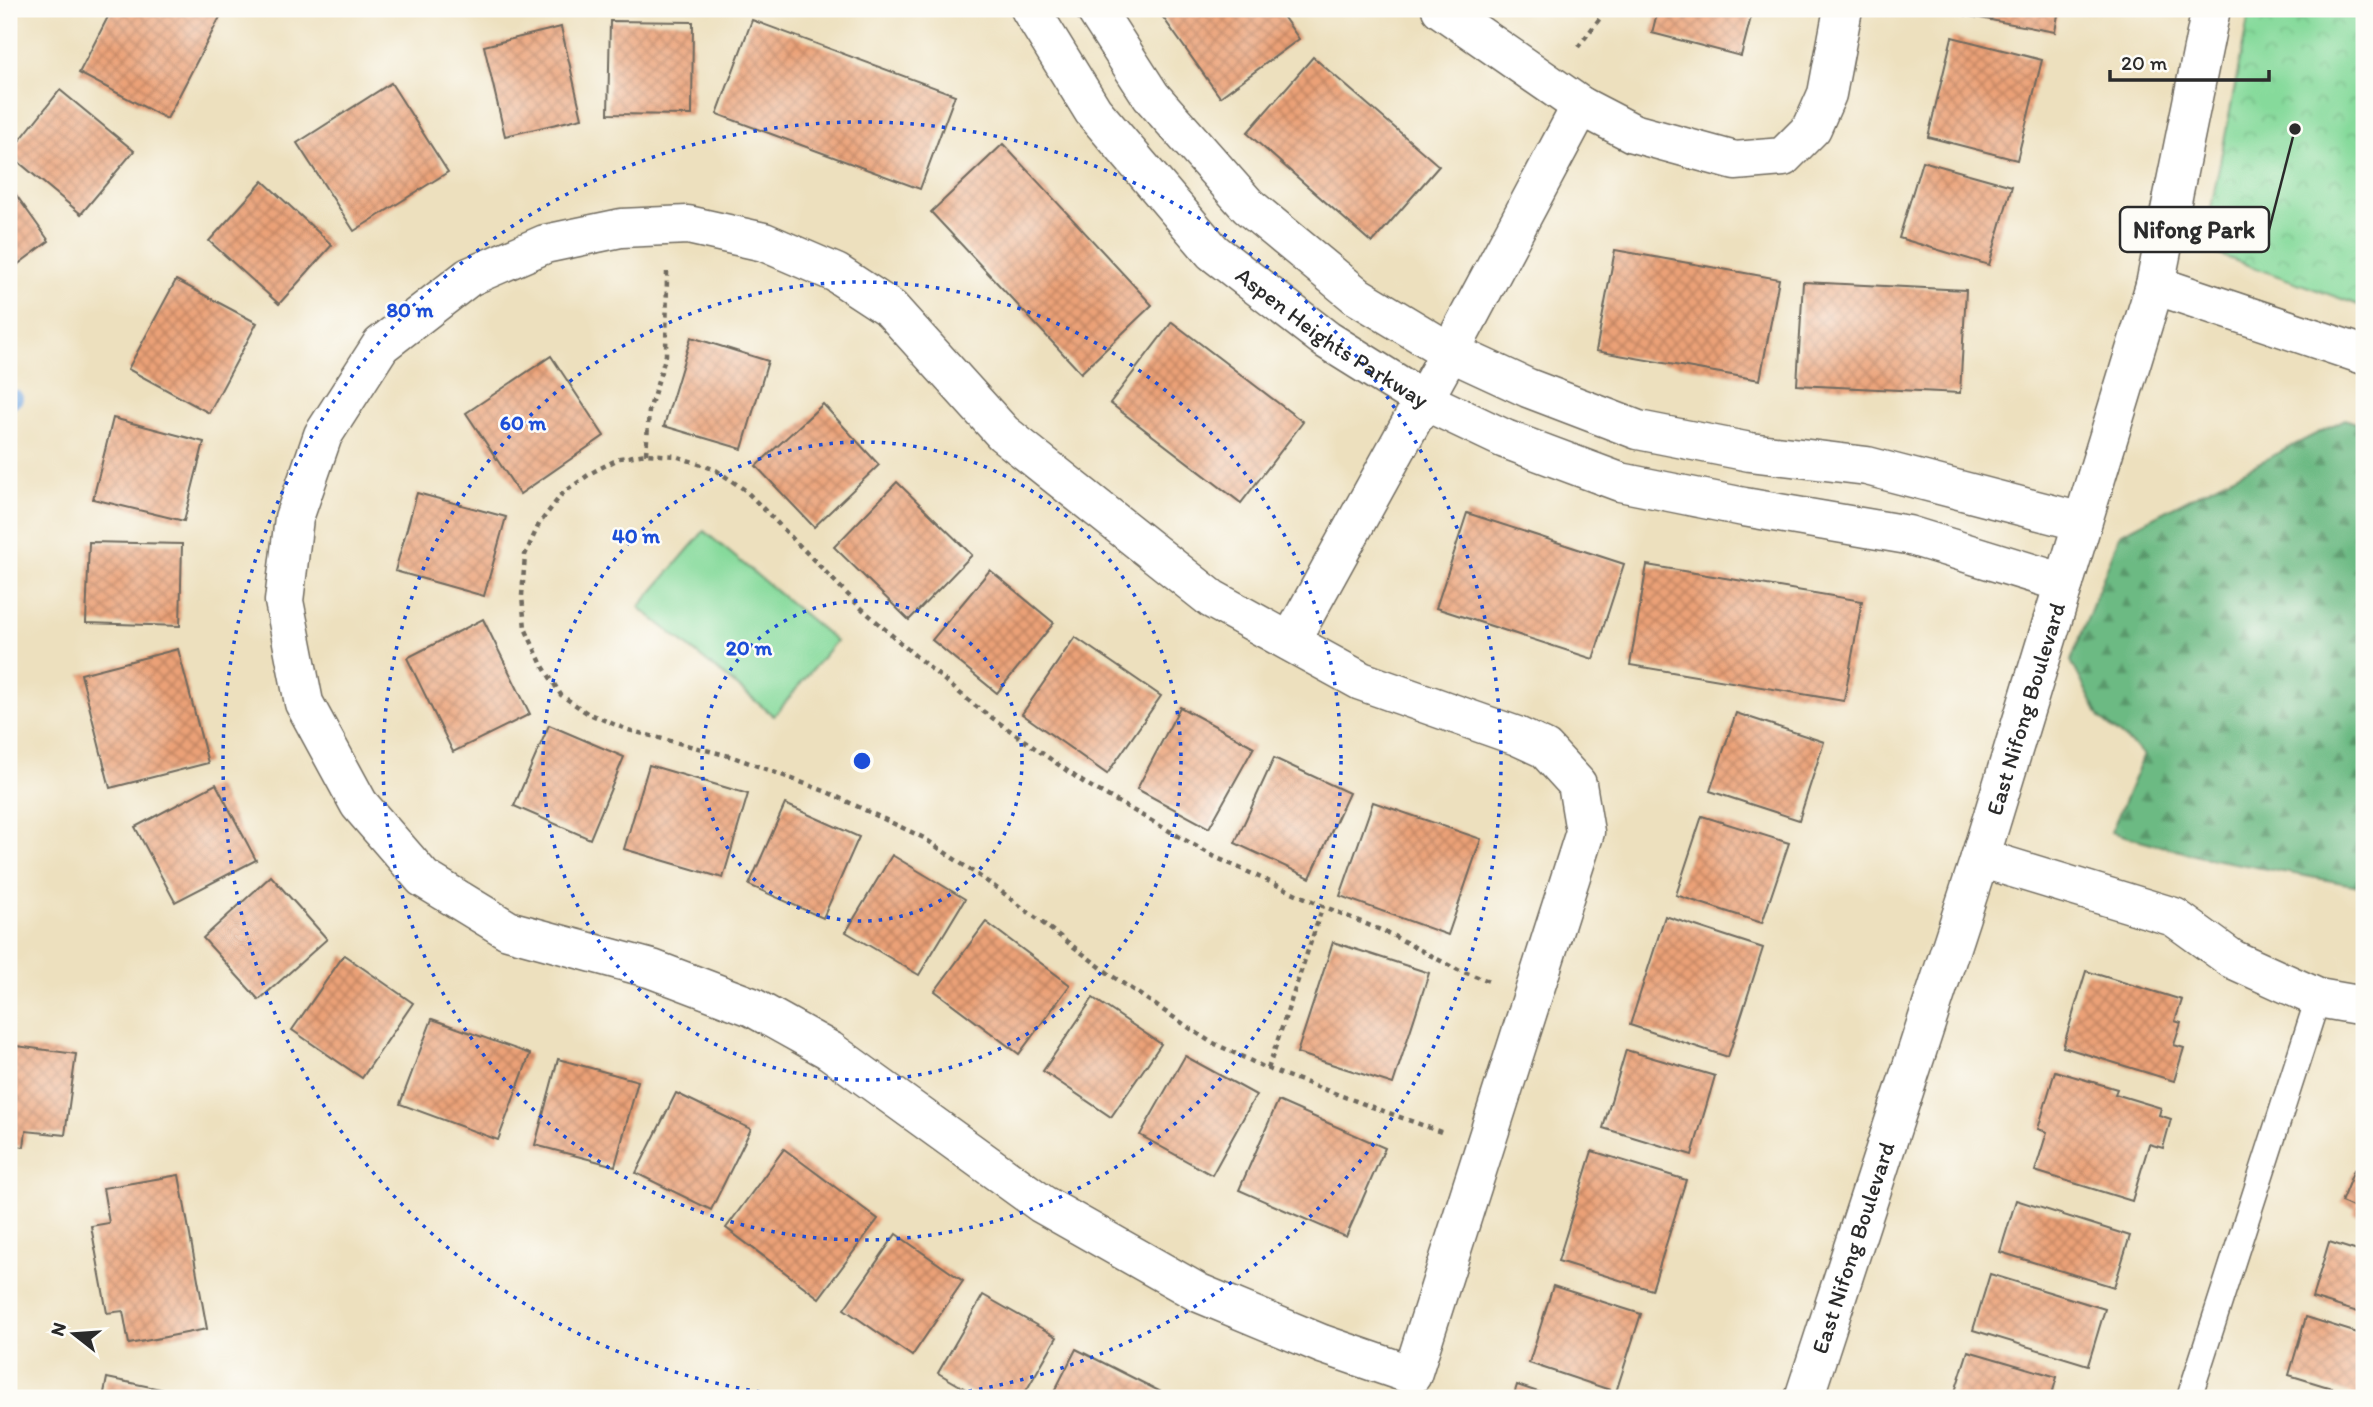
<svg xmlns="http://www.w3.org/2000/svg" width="2373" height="1407" font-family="Itim,sans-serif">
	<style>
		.forest { fill: url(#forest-firs); stroke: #4c7257; stroke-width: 2 }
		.park { fill: url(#park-crowns); stroke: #588263; stroke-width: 2 }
		.pitch { fill: #86da9b; stroke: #588263; stroke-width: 2 }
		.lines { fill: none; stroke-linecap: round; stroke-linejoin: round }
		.stream { stroke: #72a6df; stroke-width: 16 }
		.building { fill: url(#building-cross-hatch) }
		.service-casing { stroke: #6f6a5e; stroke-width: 27 }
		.minor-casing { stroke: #6f6a5e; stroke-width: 41 }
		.tertiary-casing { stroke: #6f6a5e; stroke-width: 41 }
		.path { stroke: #6f6a5e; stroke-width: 4.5; stroke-dasharray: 5 5; stroke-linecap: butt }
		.service { stroke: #fff; stroke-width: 24 }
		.minor { stroke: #fff; stroke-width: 38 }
		.tertiary { stroke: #fff; stroke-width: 38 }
		.ring { fill: none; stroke: #1d4ed8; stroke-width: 3.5; stroke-dasharray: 3.5 7 }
		.labels { text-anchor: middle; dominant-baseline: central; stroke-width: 5; stroke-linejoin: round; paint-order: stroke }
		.street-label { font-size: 23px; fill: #2b2b2b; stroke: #fdfcf7 }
		.centre { fill: #1d4ed8; stroke: #fdfcf7; stroke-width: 3.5 }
		.ring-label { font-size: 21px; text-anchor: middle; font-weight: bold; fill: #1d4ed8; stroke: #fdfcf7; stroke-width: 5; stroke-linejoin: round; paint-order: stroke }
		.leader { fill: none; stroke: #2b2b2b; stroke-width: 2.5 }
		.callout-dot { fill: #2b2b2b; stroke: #fdfcf7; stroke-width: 2.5 }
		.callout { fill: #fdfcf7; stroke: #2b2b2b; stroke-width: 2.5 }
		.callout-label { font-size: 24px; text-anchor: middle; font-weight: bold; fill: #2b2b2b }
	</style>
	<defs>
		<pattern id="forest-firs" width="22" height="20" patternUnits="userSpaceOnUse" patternTransform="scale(1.75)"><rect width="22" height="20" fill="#6cba83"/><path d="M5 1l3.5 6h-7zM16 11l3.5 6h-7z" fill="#59976b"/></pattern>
		<pattern id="park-crowns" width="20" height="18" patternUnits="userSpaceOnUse" patternTransform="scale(1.75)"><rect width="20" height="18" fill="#86da9b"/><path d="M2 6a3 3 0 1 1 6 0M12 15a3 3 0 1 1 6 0" fill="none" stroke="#74bb86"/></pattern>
		<pattern id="building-cross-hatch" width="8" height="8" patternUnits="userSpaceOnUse" patternTransform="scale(1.75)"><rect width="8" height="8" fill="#eba177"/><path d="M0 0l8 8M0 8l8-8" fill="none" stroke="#bf8362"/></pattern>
	</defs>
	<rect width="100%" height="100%" fill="#fdfcf7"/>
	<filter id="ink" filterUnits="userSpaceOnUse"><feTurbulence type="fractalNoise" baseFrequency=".0143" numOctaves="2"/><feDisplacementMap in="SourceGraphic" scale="14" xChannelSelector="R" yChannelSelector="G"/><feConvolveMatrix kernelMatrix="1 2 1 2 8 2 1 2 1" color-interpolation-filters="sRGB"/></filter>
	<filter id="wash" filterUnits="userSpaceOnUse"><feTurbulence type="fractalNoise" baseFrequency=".00686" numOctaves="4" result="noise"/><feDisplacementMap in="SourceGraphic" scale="28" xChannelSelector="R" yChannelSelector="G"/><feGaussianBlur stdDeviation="1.57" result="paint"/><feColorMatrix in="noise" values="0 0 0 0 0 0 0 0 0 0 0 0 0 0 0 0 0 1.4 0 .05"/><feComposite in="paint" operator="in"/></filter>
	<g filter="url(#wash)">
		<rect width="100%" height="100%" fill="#ede0be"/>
		<!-- forest -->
		<polygon class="forest" points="2345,419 2364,426 2364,885 2359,886 2202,857 2111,832 2144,755 2100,718 2071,661 2120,534"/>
		<!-- park -->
		<polygon class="park" points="2250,9 2364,9 2364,307 2203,249"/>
		<!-- pitch -->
		<polygon class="pitch" points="704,531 836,641 774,716 639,607"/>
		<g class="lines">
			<!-- stream -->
			<polyline class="stream" points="9,403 15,398"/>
		</g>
		<g id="blocks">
			<!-- building -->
			<g class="building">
				<polygon points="112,9 203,9 220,17 167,119 79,73"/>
				<polygon points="1157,9 1278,9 1299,39 1220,97"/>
				<polygon points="1658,9 1753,9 1741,56 1652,33"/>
				<polygon points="1959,9 2059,9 2055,32 1958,14"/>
				<polygon points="752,20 955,95 920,189 717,114"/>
				<polygon points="610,21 693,22 692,115 608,114"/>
				<polygon points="561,27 582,118 505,136 484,46"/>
				<polygon points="1952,37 2042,60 2017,160 1928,137"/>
				<polygon points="1313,57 1439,166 1372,243 1247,133"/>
				<polygon points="391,83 448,172 354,231 297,143"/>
				<polygon points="60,90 134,151 81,214 9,154"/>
				<polygon points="1003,144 1152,305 1081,373 931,212"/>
				<polygon points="1922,161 2012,186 1989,265 1899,238"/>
				<polygon points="263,181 332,245 279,304 209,241"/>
				<polygon points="9,185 49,241 9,271"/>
				<polygon points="1615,250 1779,279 1760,380 1596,351"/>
				<polygon points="176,280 257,323 209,413 128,369"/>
				<polygon points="1803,282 1966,290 1960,393 1797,385"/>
				<polygon points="1172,322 1303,422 1241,503 1110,403"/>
				<polygon points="691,337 768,361 742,449 664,426"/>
				<polygon points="551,356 604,436 520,494 466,413"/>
				<polygon points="823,404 879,465 814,527 756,466"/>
				<polygon points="113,418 204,442 184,521 93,499"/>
				<polygon points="897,482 972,555 909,620 834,547"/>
				<polygon points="417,493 506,517 484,596 395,571"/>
				<polygon points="1467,513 1624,564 1593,659 1436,608"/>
				<polygon points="89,542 182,544 180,626 86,623"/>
				<polygon points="1647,565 1862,601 1844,701 1630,665"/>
				<polygon points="990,570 1054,623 997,693 932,640"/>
				<polygon points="483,619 530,714 453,752 407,658"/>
				<polygon points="1075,637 1161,696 1107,774 1022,714"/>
				<polygon points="178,649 208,763 110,788 81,674"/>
				<polygon points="1180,707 1254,747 1209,828 1137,789"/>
				<polygon points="1736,713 1824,742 1799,820 1710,791"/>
				<polygon points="549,725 624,757 590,839 514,806"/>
				<polygon points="1274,758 1349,793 1310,878 1235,843"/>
				<polygon points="649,765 748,794 723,878 624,849"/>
				<polygon points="216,784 256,860 175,902 135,827"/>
				<polygon points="1373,802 1481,839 1448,935 1340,896"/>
				<polygon points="785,804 859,837 823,918 749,885"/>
				<polygon points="1702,816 1789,843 1762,923 1676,895"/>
				<polygon points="892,855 965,899 919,975 846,932"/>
				<polygon points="271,876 327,939 259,1000 203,938"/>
				<polygon points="1665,916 1763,948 1728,1057 1630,1025"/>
				<polygon points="986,922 1070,985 1019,1054 935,991"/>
				<polygon points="1333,942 1429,973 1393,1084 1297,1053"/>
				<polygon points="344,955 413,1003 362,1078 292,1030"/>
				<polygon points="2086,971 2182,1000 2175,1021 2181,1023 2174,1045 2184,1048 2174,1081 2063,1047"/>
				<polygon points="1093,998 1161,1044 1111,1117 1043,1071"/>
				<polygon points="432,1019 530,1054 498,1140 400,1104"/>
				<polygon points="9,1045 76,1054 65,1135 26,1131 24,1147 9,1145"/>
				<polygon points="1626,1050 1715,1076 1692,1155 1603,1128"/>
				<polygon points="1185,1056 1256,1095 1212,1175 1140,1135"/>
				<polygon points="558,1059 638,1081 615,1166 535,1145"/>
				<polygon points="2055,1071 2117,1089 2115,1094 2161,1108 2159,1115 2171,1119 2163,1148 2149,1144 2132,1201 2035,1171 2047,1132 2038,1129"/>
				<polygon points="676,1093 751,1129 711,1210 636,1173"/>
				<polygon points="1278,1101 1385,1148 1346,1237 1239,1190"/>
				<polygon points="784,1149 878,1219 819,1298 726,1228"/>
				<polygon points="1592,1151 1686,1180 1652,1290 1558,1261"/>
				<polygon points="2354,1170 2364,1175 2364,1218 2353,1213 2355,1208 2341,1202"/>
				<polygon points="179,1175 207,1329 129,1344 123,1311 107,1313 91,1226 109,1223 103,1188"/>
				<polygon points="2016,1200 2130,1236 2114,1287 2000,1252"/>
				<polygon points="896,1234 963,1281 912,1356 844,1309"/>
				<polygon points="2329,1242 2364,1253 2364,1314 2312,1298"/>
				<polygon points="1990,1274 2105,1309 2088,1365 1973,1330"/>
				<polygon points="1553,1286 1641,1314 1616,1392 1529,1363"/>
				<polygon points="983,1295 1057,1337 1022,1398 981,1398 938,1373"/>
				<polygon points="2306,1317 2364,1335 2364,1398 2289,1375"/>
				<polygon points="1076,1349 1173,1398 1051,1398"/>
				<polygon points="1968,1351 2057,1377 2051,1398 1953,1398"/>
				<polygon points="107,1378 185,1394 185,1398 103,1398"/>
				<polygon points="1517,1385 1556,1398 1513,1398"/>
			</g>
		</g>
	</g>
	<g filter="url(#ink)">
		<use href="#blocks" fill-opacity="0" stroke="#6f6a5e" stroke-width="2"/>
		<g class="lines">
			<defs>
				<polyline id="service" points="2189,1398 2318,998"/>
				<g id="minor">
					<path id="s1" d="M 1030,9 L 1093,111 L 1213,252 L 1327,340 L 1423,400 L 1505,439 L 1620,482 L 1744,507 L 1908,535 L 2064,583"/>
					<polyline points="1095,9 1151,96 1248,206 1357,296 1450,352 1528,388 1638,430 1750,452 1867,466 2082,522"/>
					<polyline points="1441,9 1581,106 1633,133 1735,161 1783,157 1812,128 1827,94 1843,9"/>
					<polyline points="2155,285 2364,355"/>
					<polyline points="1290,642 1361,681 1517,736 1545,749 1577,784 1585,832 1412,1375 1322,1344 1199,1293 1042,1204 829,1050 752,1007 652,969 508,930 423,878 359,804 304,703 284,601 294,518 323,435 381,345 469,277 545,244 621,228 688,225 764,242 836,273 891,309 1003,433 1212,599 1290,642 1450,352 1581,106"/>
					<polyline points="1980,858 2174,917 2232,959 2318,998 2364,1006"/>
				</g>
				<g id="tertiary">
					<path id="s2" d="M 1804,1398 L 1980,858 L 2155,285 L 2211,9"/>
				</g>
			</defs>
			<!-- service casing -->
			<use href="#service" class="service-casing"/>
			<!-- minor casing -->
			<use href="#minor" class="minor-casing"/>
			<!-- tertiary casing -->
			<use href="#tertiary" class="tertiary-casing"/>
			<!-- path -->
			<g class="path">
				<polyline points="1578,47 1607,9"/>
				<polyline points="646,454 649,411 666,355 667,272"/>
				<polyline points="1268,1069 1323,906"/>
				<polyline points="1441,1132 1268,1069 1209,1041 1112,976 998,889 924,838 827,792 733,757 628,730 587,713 561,695 541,663 525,628 522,596 525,555 539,524 562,494 591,473 620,458 646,454 676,456 716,470 745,490 860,607 912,653 974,705 1083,782 1215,857 1323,906 1390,934 1458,970 1489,981"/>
			</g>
			<!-- service -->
			<use href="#service" class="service"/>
			<!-- minor -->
			<use href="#minor" class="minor"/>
			<!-- tertiary -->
			<use href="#tertiary" class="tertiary"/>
		</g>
	</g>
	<!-- distance rings -->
	<g class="ring">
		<circle cx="862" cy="761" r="160"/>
		<circle cx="862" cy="761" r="319"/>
		<circle cx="862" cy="761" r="479"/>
		<path d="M812 1398A639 639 0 1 1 912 1398"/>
	</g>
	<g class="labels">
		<!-- street labels -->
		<g class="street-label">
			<text stroke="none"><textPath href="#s1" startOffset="452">Aspen Heights Parkway</textPath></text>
			<text stroke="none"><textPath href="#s2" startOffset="724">East Nifong Boulevard</textPath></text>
			<text stroke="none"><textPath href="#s2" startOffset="158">East Nifong Boulevard</textPath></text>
		</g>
	</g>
	<circle cx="862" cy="761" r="10" class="centre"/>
	<g class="ring-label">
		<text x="410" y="317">80 m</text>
		<text x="523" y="430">60 m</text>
		<text x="636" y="543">40 m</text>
		<text x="749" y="655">20 m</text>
	</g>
	<!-- callouts -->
	<path class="leader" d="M2295 129L2269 230"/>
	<circle class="callout-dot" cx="2295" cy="129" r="7"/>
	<rect class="callout" x="2120" y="207" width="149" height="45" rx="7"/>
	<g class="callout-label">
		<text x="2194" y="238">Nifong Park</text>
	</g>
	<!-- margin -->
	<rect width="2373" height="1407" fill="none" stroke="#fdfcf7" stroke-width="35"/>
	<!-- north arrow -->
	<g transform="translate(74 1334) rotate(287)" stroke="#fdfcf7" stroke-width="5" paint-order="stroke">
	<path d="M0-5L12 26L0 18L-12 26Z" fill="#2b2b2b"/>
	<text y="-10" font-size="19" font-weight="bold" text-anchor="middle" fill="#2b2b2b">N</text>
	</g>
	<!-- scale -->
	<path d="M2110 70v10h159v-10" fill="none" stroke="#2b2b2b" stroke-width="3.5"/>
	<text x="2121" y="70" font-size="21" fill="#2b2b2b" stroke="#fdfcf7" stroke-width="5" paint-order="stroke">20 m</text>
</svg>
